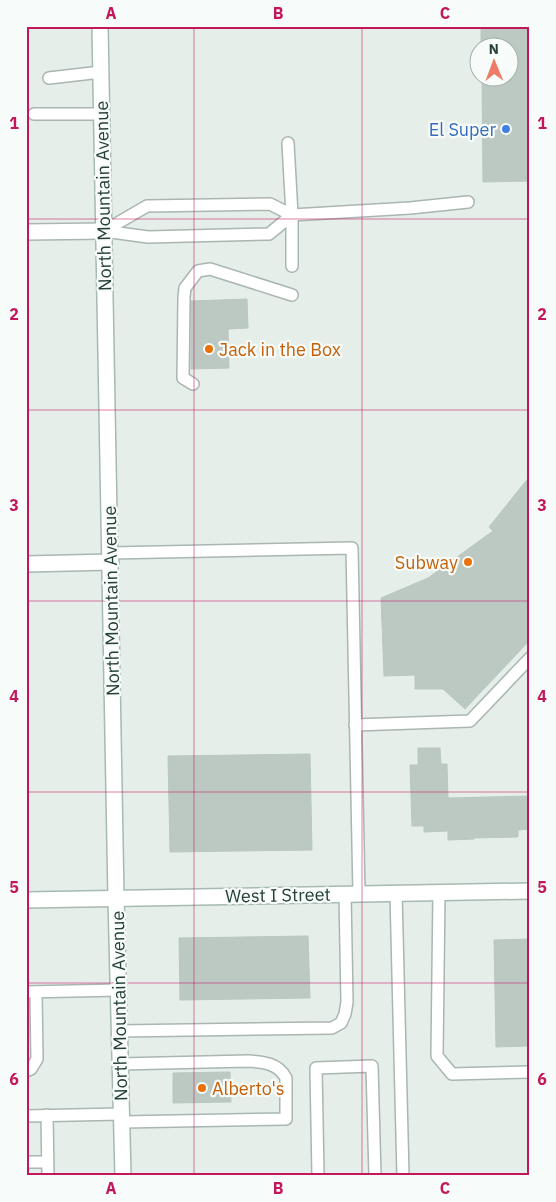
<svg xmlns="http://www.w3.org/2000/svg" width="556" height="1202" font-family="'IBM Plex Sans',sans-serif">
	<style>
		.building { fill: #bcc9c3; stroke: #b9c8c0 }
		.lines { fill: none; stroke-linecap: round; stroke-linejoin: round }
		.lane-casing { stroke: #a9b6b1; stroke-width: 14 }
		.street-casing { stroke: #a9b6b1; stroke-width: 18 }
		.secondary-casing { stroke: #a5bab1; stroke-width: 18 }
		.lane { stroke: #fff; stroke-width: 11 }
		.street { stroke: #fff; stroke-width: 15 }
		.secondary { stroke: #fff; stroke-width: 15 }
		.grid { fill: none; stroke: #c2185b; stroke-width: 1; stroke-opacity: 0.55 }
		.shop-dot { fill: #3f7fe0; stroke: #f7fbf9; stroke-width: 2 }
		.food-dot { fill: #e8710a; stroke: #f7fbf9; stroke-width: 2 }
		.labels { text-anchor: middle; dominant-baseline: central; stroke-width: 4.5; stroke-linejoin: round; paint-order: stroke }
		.shop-label { font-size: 18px; fill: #366cbe; stroke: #f7fbf9; text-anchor: end }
		.street-label { font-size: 18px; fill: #264037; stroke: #f7fbf9 }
		.food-label { font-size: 18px; fill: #c56008; stroke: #f7fbf9; text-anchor: start }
		.neatline { fill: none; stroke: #c2185b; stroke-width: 2 }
		.grid-label { font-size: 16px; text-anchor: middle; font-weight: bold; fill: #c2185b }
	</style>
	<rect width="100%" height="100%" fill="#e6eeea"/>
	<!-- building -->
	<g class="building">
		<polygon points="481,26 530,26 530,181 483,182 482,78 508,78 508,48 481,48"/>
		<polygon points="247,299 248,328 228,329 229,368 191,369 191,301"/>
		<polygon points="530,476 530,640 465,709 443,689 415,689 415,675 384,676 381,598 428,578 493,531 489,527"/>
		<polygon points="418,748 440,748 441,764 447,764 448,798 530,796 530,829 518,830 518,837 474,838 474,839 448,840 448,831 424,832 424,826 412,826 410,765 418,765"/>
		<polygon points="310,754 312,850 170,852 168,756"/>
		<polygon points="308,936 310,998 180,1000 179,938"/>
		<polygon points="530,939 530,1046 496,1047 494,940"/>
		<polygon points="230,1072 231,1102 173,1103 173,1073"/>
	</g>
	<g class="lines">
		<defs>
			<g id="lane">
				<polyline points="49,78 101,72"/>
				<polyline points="34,114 102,114"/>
				<polyline points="288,143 292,215 292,266"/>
				<polyline points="104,231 147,206 270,204 292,215 410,208 468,202"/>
				<polyline points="104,231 148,237 269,234 292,215"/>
				<polyline points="193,384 183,378 184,297 185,288 198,271 210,269 292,295"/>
				<polyline points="111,553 352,548 359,894"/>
				<polyline points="355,725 470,721 530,658"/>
				<polyline points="439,892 437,1056 452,1074 530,1072"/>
				<polyline points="396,893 403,1176"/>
				<polyline points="26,992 119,990"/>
				<polyline points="120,1031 332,1028 341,1023 345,1014 347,1002 345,894"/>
				<path d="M 120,1064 L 248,1061 C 263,1062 278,1063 286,1078 L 286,1119 L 122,1122"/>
				<polyline points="26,1071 31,1069 37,1059 36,992"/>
				<polyline points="47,1115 48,1176"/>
				<polyline points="26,1116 121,1114"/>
				<polyline points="26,1162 47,1162"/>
				<polyline points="318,1176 316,1068 372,1066 375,1176"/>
			</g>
			<g id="street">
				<polyline points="26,232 104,231"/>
				<polyline points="26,564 111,562"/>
			</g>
			<g id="secondary">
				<polyline points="100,26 116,898 123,1176"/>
				<polyline points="26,900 530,891"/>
			</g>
		</defs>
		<!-- lane casing -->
		<use href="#lane" class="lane-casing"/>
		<!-- street casing -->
		<use href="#street" class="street-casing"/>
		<!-- secondary casing -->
		<use href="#secondary" class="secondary-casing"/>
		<!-- lane -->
		<use href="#lane" class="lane"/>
		<!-- street -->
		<use href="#street" class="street"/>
		<!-- secondary -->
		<use href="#secondary" class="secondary"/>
	</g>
	<!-- grid -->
	<path class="grid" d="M 194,26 L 194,1176M 362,26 L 362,1176M 26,219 L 530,219M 26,410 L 530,410M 26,601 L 530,601M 26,792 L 530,792M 26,983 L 530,983"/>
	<!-- markers -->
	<circle class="shop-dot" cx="506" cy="129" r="5"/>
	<g class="food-dot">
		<circle cx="209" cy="349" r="5"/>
		<circle cx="468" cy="562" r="5"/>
		<circle cx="202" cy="1088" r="5"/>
	</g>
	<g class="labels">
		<!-- shop labels -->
		<g class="shop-label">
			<text x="496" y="129">El Super</text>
		</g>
		<!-- street labels -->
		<g class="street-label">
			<text transform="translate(103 196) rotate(-91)">North Mountain Avenue</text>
			<text transform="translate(111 601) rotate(-91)">North Mountain Avenue</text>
			<text transform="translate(278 895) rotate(-1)">West I Street</text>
			<text transform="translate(119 1006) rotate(-91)">North Mountain Avenue</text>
		</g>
		<!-- food labels -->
		<g class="food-label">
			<text x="219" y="349">Jack in the Box</text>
			<text x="458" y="562" text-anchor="end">Subway</text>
			<text x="212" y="1088">Alberto's</text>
		</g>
	</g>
	<!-- border -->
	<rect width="556" height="1202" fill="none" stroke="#f7fbf9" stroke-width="55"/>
	<!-- north arrow -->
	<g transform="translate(494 62) rotate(359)"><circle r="24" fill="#f7fbf9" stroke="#a3b0ab"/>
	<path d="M0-4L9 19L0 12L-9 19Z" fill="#ec7b67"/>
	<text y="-8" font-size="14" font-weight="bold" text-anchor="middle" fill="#264037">N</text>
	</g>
	<rect x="28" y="28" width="500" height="1146" class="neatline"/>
	<g class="grid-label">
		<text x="111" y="19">A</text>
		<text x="278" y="19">B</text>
		<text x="445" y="19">C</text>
		<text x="14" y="129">1</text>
		<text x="542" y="129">1</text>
		<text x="14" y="320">2</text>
		<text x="542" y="320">2</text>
		<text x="14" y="511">3</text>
		<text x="542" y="511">3</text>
		<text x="14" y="702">4</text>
		<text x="542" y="702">4</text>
		<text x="14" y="893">5</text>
		<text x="542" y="893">5</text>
		<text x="14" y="1085">6</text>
		<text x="542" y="1085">6</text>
		<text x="111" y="1194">A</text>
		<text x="278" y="1194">B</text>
		<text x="445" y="1194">C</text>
	</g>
</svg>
